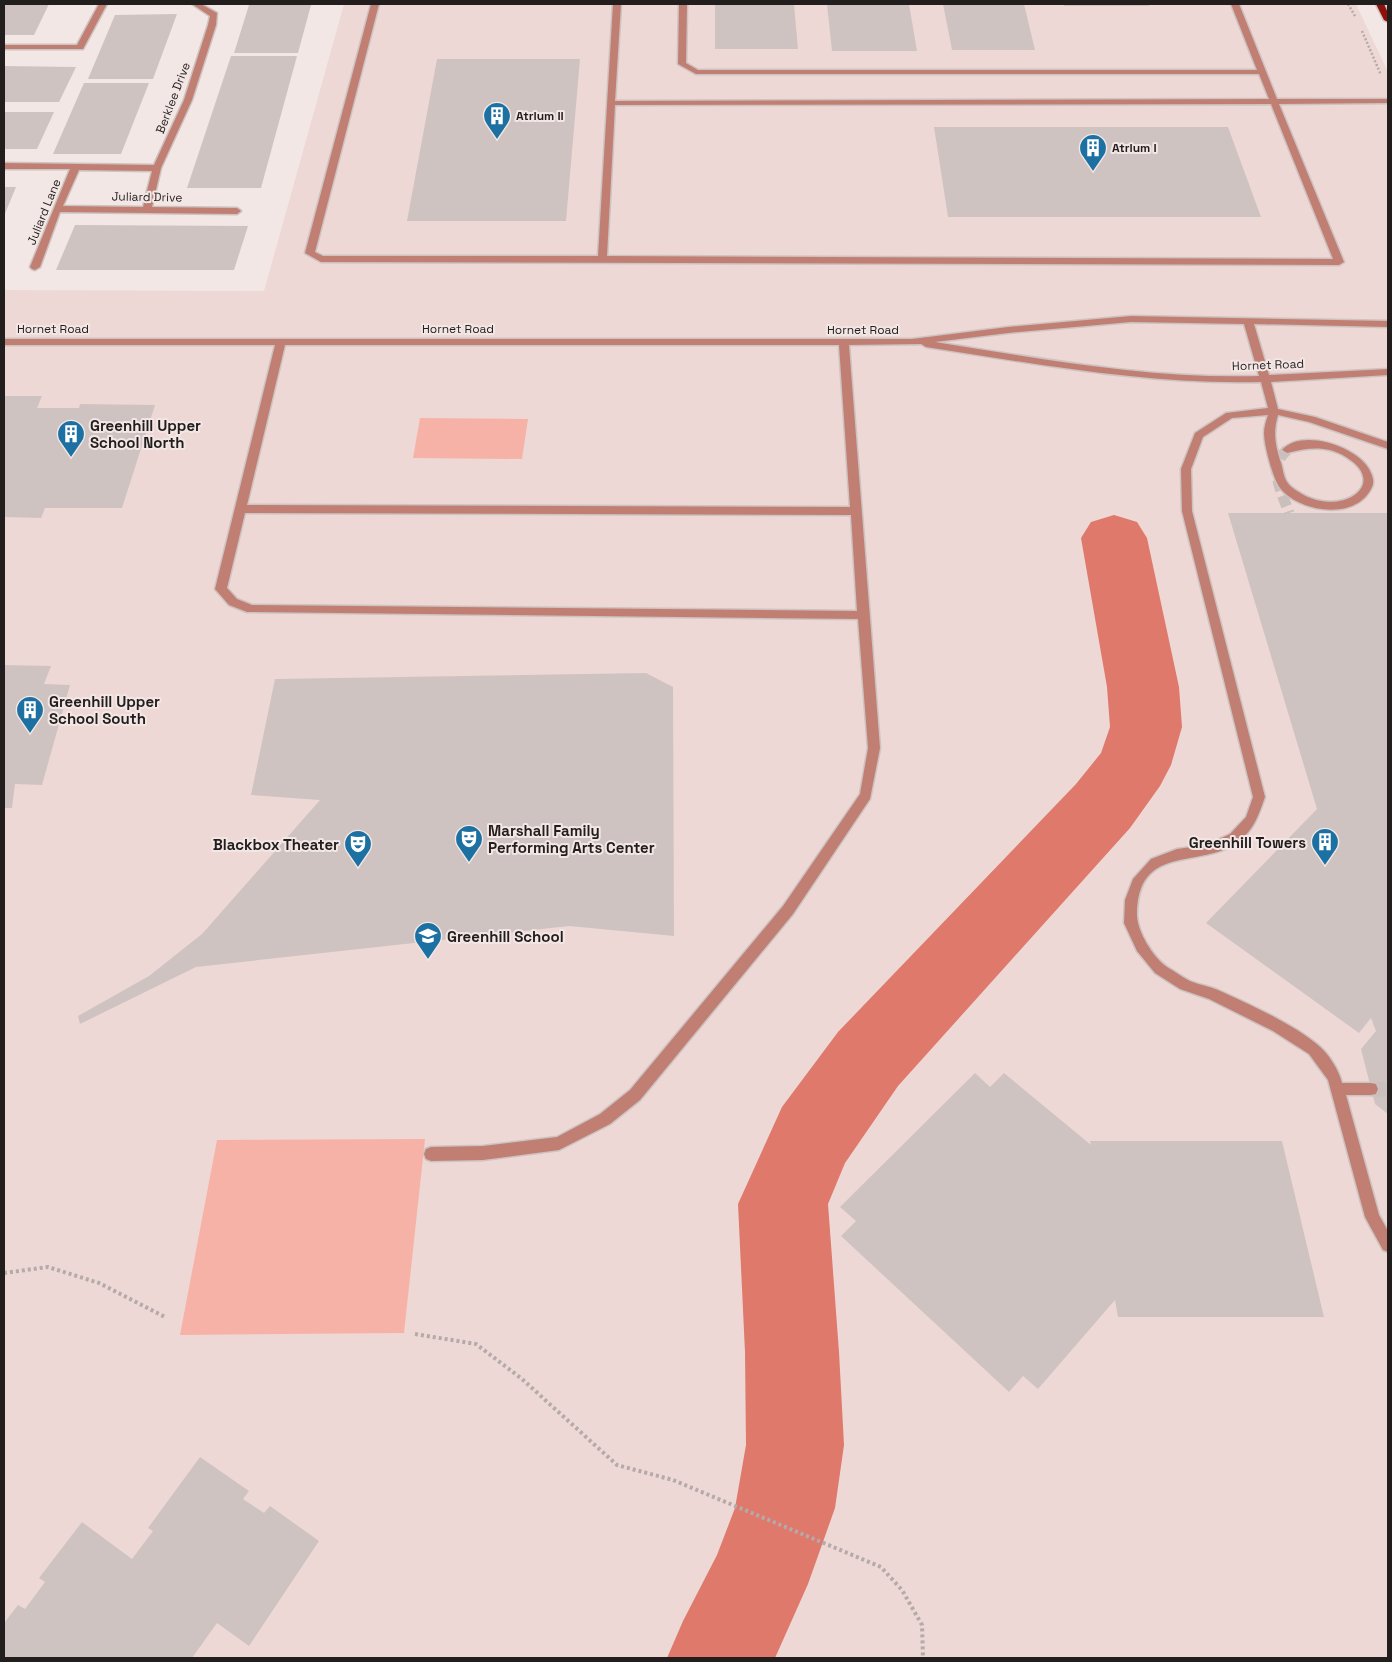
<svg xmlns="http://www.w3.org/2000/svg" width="1392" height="1662" font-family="'Space Grotesk',sans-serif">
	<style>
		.built { fill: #edd8d5 }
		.green { fill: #f6b2a7 }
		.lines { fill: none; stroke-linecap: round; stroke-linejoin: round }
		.river { fill: #de796b; fill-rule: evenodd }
		.building { fill: #cfc3c1 }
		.minor-tunnel-far1 { stroke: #c9bfbd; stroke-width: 11; stroke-dasharray: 11 5.5; stroke-linecap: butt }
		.minor-tunnel { stroke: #c9bfbd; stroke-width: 15; stroke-dasharray: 15 8; stroke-linecap: butt }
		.minor-casing { stroke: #cdc3c1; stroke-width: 3 }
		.major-casing { stroke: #cdc3c1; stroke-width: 3 }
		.path-far1 { stroke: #b4aaa9; stroke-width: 2.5; stroke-dasharray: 2 2; stroke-linecap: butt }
		.path { stroke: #b4aaa9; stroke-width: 4; stroke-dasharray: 3 3; stroke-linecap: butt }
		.minor { fill: #c17f74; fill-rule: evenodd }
		.major { fill: #8f1008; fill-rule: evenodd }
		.labels { text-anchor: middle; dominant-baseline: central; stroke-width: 4; stroke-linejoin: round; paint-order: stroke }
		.far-street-label { font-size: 12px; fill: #221e1d; stroke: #f3e7e5 }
		.far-poi-label { font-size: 12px; font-weight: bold; fill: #221e1d; stroke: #f3e7e5; text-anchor: start }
		.poi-label { font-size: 15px; font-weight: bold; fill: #221e1d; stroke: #f3e7e5; text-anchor: start }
	</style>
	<rect width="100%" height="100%" fill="#f3e7e5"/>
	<!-- built -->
	<polygon class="built" points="344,4 1356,4 1388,72 1388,1658 4,1658 4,290 264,291"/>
	<!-- green -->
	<g class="green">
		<polygon points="420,418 528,419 522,459 413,458"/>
		<polygon points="425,1139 404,1333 180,1335 217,1140"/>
	</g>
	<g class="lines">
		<!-- river -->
		<polygon class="river" points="1114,515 1137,522 1147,538 1179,687 1182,727 1171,765 1160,786 1130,828 898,1086 845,1163 828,1204 839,1352 844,1445 835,1508 808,1584 775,1658 667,1658 683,1621 717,1555 735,1508 746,1445 745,1352 738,1204 782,1107 838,1032 1076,784 1101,753 1110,727 1107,687 1081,538 1091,522"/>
	</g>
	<!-- building -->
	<g class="building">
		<polygon points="4,4 49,4 34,35 4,35"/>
		<polygon points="715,4 794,4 798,49 715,49"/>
		<polygon points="827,4 909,4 917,51 832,51"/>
		<polygon points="943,4 1024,4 1035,50 952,50"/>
		<polygon points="1064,4 1148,4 1149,6 1064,6"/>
		<polygon points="249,5 311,5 298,53 234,53"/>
		<polygon points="177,14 153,79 88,79 115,15"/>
		<polygon points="231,56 297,56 261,188 187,188"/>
		<polygon points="437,59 580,59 566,221 407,221"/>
		<polygon points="4,66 76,67 59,102 4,102"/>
		<polygon points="84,83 149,83 121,154 53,154"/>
		<polygon points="4,112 54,112 37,149 4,149"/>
		<polygon points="934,127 1228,127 1261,217 948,217"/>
		<polygon points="4,187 16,187 4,216"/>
		<polygon points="75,225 248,226 234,270 56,270"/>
		<polygon points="4,396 42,396 37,408 79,408 80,404 155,405 122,508 45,508 41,518 4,517"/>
		<polygon points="1228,513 1388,513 1388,1114 1375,1104 1361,1049 1376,1031 1371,1018 1359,1033 1206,923 1317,809"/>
		<polygon points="4,665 51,666 44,684 70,685 42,785 15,784 12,808 4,808"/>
		<polygon points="646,673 673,687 674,936 569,926 196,967 80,1024 78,1016 149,976 202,934 320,800 251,795 275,679"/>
		<polygon points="975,1073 990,1087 1004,1073 1091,1145 1090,1141 1282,1141 1324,1317 1118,1317 1115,1300 1038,1389 1023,1376 1009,1392 841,1236 856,1221 840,1207"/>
		<polygon points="200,1457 249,1491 243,1499 264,1513 270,1506 319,1541 249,1646 217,1623 192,1658 4,1658 4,1623 18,1605 25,1609 45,1582 39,1578 82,1522 132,1559 153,1531 148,1528"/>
	</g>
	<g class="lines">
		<!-- minor-tunnel-far1 -->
		<path class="minor-tunnel-far1" d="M 1287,450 C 1267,467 1282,492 1289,513"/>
		<!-- minor-tunnel -->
		<polyline class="minor-tunnel" points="1371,1089 1388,1089"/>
		<defs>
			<g id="minor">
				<polygon points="99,4 107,4 83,49 4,49 4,45 77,45"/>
				<path d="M 192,4 L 201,4 L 217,13 L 216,25 L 192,100 L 161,168 L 152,207 L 237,208 L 241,211 L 237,214 L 60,212 L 40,267 L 35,270 L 32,269 L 30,267 L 70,169 L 4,169 L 4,163 L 154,165 L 184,100 L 208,25 L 210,16 ZM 79,170 L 152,171 L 143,207 L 63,206 Z"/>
				<path d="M 371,4 L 379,4 L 315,252 L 323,256 L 598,256 L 613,4 L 621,4 L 615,101 L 1269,99 L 1259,74 L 696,74 L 678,64 L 679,4 L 687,4 L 686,63 L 698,70 L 1257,70 L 1231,4 L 1239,4 L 1277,99 L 1388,99 L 1388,103 L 1279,104 L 1344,262 L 1339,265 L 321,262 L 305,253 ZM 1271,104 L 1333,259 L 607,256 L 615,105 Z"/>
				<path d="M 1131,316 L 1388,321 L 1388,327 L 1254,324 L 1269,375 L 1388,369 L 1388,375 L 1271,382 L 1278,409 L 1315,417 L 1388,442 L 1388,449 L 1309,422 L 1278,415 C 1273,432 1275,444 1280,460 C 1283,467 1283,476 1287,482 C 1290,487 1297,491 1302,494 C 1342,517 1390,484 1346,457 C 1326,445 1308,448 1287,453 L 1282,450 C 1301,428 1356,446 1369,469 C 1372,475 1375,481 1372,487 C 1357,521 1300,513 1280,488 C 1273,479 1264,445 1264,433 C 1264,427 1266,421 1268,415 L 1232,418 L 1203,437 L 1191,469 L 1192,511 L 1265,797 C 1259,814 1254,830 1238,842 C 1199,870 1137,842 1137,916 C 1138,933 1153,957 1167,967 C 1174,971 1182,977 1190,981 C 1199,985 1209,986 1218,990 C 1249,1004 1293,1024 1318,1045 C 1328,1053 1339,1070 1342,1083 L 1371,1083 L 1376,1084 L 1378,1089 L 1376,1094 L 1371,1095 L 1346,1095 L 1379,1215 L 1388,1231 L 1388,1252 L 1383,1250 L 1365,1217 L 1328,1080 L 1309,1054 L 1273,1031 L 1209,999 L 1180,989 L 1155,973 L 1137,951 L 1124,923 L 1125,900 L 1133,879 L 1151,859 L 1177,849 L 1206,845 L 1230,834 L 1246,817 L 1253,797 L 1182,511 L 1181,469 L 1195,433 L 1226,413 L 1268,408 L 1261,382 C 1148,385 1037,364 926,347 L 921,344 L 849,345 L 880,748 L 870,799 L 793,914 L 640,1100 L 610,1124 L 559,1150 L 483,1160 L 431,1161 L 426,1159 L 424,1154 L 426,1149 L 431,1147 L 483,1146 L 557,1137 L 600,1114 L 630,1090 L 783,906 L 860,794 L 868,748 L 858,619 L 247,612 L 229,605 L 215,589 L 275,345 L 4,345 L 4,339 L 912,339 L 1008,327 ZM 1131,322 L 1244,324 L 1259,376 C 1149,379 1043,359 935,342 L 1008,333 ZM 285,345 L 839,345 L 850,507 L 247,505 ZM 245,513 L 851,515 L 857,611 L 252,605 L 237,599 L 227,588 Z"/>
			</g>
			<polygon id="major" points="1376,4 1384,4 1388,13 1388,22 1384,20"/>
		</defs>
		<!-- minor casing -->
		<use href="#minor" class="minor-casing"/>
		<!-- major casing -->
		<use href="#major" class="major-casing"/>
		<!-- path-far1 -->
		<g class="path-far1">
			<polyline points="1348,4 1355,16"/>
			<polyline points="1362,31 1381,75"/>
		</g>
		<!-- path -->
		<g class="path">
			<polyline points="4,1273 48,1267 99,1283 165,1317"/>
			<polyline points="415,1334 476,1344 522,1379 617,1465 673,1480 881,1567 902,1590 922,1625 923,1658"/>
		</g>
		<!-- minor -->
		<use href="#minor" class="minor"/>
		<!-- major -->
		<use href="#major" class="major"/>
	</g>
	<!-- icons -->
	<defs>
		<symbol id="building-pin" viewBox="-11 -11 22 30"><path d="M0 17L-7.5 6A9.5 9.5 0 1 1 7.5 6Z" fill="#1c71a2" stroke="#f3e7e5"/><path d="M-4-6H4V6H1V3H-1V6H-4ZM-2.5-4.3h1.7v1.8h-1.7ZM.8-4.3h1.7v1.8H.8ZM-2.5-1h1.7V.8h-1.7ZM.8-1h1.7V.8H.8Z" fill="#fff"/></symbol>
		<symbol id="theatre-pin" viewBox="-11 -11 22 30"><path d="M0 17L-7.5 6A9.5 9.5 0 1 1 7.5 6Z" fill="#1c71a2" stroke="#f3e7e5"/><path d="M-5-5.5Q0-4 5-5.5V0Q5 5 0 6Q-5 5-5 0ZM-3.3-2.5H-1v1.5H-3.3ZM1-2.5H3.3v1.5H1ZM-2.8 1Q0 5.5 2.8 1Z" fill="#fff"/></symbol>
		<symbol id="school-pin" viewBox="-11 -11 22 30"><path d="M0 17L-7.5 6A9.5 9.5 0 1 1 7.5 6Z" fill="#1c71a2" stroke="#f3e7e5"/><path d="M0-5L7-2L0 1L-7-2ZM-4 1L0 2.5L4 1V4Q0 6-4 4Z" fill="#fff"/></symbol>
	</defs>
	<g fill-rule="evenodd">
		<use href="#building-pin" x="481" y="100" width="32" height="43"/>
		<use href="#building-pin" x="1077" y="132" width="32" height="43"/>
		<use href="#building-pin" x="55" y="418" width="32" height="43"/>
		<use href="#building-pin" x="14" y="694" width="32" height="43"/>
		<use href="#theatre-pin" x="453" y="823" width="32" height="43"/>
		<use href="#building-pin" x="1309" y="826" width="32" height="43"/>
		<use href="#theatre-pin" x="342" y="828" width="32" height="43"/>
		<use href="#school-pin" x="412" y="920" width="32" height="43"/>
	</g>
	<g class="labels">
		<!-- far-street labels -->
		<g class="far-street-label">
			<text transform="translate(173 98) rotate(-69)">Berklee Drive</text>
			<text transform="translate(147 197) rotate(1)">Juliard Drive</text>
			<text transform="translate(44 212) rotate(-68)">Juliard Lane</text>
			<text x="53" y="329">Hornet Road</text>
			<text x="458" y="329">Hornet Road</text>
			<text x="863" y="330">Hornet Road</text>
			<text transform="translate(1268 365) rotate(-2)">Hornet Road</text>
		</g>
		<!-- far-poi labels -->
		<g class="far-poi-label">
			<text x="516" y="116">Atrium II</text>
			<text x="1112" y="148">Atrium I</text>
		</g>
		<!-- poi labels -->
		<g class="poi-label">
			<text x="90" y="425">Greenhill Upper<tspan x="90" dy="17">School North</tspan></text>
			<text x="49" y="701">Greenhill Upper<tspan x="49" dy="17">School South</tspan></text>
			<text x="488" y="830">Marshall Family<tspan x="488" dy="17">Performing Arts Center</tspan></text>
			<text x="1306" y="842" text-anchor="end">Greenhill Towers</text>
			<text x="339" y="844" text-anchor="end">Blackbox Theater</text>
			<text x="447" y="936">Greenhill School</text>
		</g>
	</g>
	<!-- border -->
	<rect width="1392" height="1662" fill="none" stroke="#221e1d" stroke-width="10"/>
</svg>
